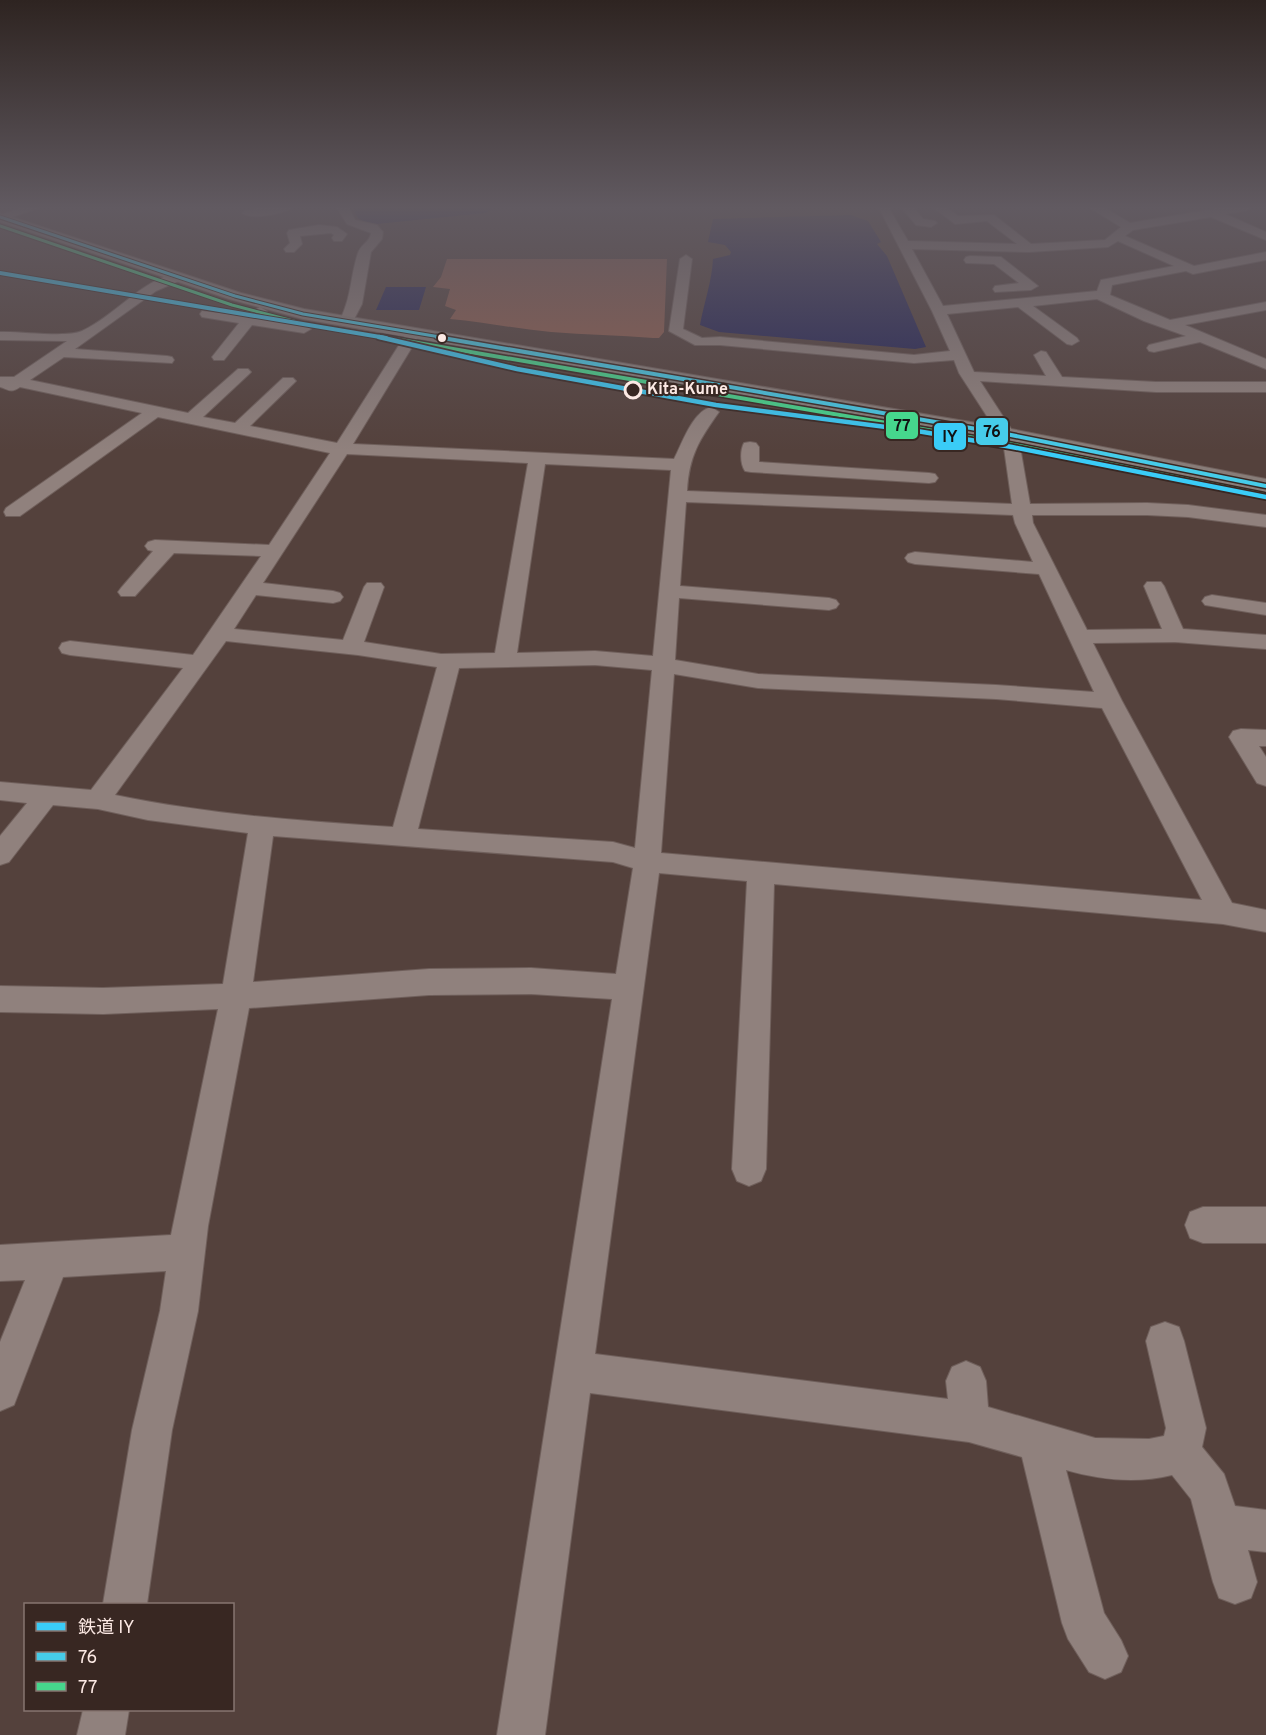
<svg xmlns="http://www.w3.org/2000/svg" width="1266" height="1735" font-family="Overpass,'Noto Sans JP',sans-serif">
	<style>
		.green { fill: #905e4f }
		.water { fill: #242457 }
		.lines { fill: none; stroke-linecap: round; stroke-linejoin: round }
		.street-casing { stroke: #6f5f5b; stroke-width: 2 }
		.secondary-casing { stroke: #6f5f5b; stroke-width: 2 }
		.street { fill: #90817d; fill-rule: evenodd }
		.secondary { fill: #887d79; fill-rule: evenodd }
		.bus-1-far1-casing { stroke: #382722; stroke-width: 5 }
		.bus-1-casing { stroke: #382722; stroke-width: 7 }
		.bus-2-far1-casing { stroke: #382722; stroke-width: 5 }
		.bus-2-casing { stroke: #382722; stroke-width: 7 }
		.bus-1-far1 { stroke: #46cce9; stroke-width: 3 }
		.bus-1 { stroke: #46cce9; stroke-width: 4 }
		.bus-2-far1 { stroke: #46d78d; stroke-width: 3 }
		.bus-2 { stroke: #46d78d; stroke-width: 4 }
		.rail-1-far1-casing { stroke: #382722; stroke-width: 6 }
		.rail-1-casing { stroke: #382722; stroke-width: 8 }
		.rail-1-far1 { stroke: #3accf7; stroke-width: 4 }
		.rail-1 { stroke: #3accf7; stroke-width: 4.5 }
		.bus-dot { fill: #fce9e4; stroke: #382722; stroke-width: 2 }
		.stop-dot { fill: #382722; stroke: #fce9e4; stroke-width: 3 }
		.labels { text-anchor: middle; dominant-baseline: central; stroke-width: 4.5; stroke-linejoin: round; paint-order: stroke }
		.far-stop-label { font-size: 16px; font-weight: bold; fill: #fce9e4; stroke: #382722; text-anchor: start }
		.line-badge { stroke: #382722; stroke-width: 2 }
		.pale-badge-label { font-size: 16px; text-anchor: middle; font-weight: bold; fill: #111 }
	</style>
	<rect width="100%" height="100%" fill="#54413c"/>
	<!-- green -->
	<path class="green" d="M 447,259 L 667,259 L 664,332 L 659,338 L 653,338 C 619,335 585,335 551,332 C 517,329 484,322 450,319 L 456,310 L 445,306 L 450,289 L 433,287 L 441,277 Z"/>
	<!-- water -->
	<g class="water">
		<path d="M 354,208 L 494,208 L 485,213 L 376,224 C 366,223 355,221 354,208 Z"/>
		<path d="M 851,215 L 868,221 L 881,242 L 877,244 L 887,256 L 926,347 L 915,349 L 719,332 L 700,325 C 704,303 712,281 713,259 L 730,255 L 731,252 L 725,245 L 708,242 L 713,219 Z"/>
		<polygon points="386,287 426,287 419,310 376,310"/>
	</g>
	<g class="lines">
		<defs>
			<g id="street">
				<polygon points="21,208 39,208 0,221 0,215"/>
				<path d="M 258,208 L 292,208 C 283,214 251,220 242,213 L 244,211 Z"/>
				<path d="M 337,208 L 349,208 L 355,220 L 377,225 L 383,232 L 382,239 L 371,252 L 362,304 L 351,325 L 346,326 L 339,322 C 352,297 350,277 358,253 C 361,244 370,242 371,233 L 347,224 Z"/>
				<path d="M 879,208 L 892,208 L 890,210 L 908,241 L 1017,244 L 987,221 L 955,224 L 934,208 L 947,208 L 958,216 L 994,215 L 1031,244 L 1105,240 L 1121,227 L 1090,208 L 1105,208 L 1130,223 L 1220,208 L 1251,208 L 1245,211 L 1225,214 L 1266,232 L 1266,240 L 1211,217 L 1133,230 L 1125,236 L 1194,266 L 1266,252 L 1266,260 L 1193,274 L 1186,271 L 1112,285 L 1110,295 L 1170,320 L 1266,302 L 1266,310 L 1185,325 L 1266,359 L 1266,369 L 1200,342 L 1154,352 L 1149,351 L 1147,348 L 1149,345 L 1186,336 L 1144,321 L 1097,299 L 1033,306 L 1077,338 L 1079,341 L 1072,345 L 1067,344 L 1018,307 L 947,314 L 974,372 L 1046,376 L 1034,355 L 1041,351 L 1046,352 L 1062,377 L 1156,382 L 1266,382 L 1266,392 L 1156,392 L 980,381 L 1019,441 L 1030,504 L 1147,503 L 1188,505 L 1266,515 L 1266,527 L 1188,517 L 1147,515 L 1032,515 L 1033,523 L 1087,630 L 1162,629 L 1144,586 L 1147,582 L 1161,582 L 1164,586 L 1183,629 L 1266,635 L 1266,649 L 1175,642 L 1093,643 L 1122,701 L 1232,903 L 1266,910 L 1266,932 L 1223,924 L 774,884 L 766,1169 L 761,1181 L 749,1186 L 737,1181 L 732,1169 L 747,881 L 659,873 L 595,1354 L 948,1399 L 946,1381 L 952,1367 L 966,1361 L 980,1367 L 986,1381 L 988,1407 L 1095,1438 L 1149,1439 L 1164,1436 L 1166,1428 L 1146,1341 L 1151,1327 L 1165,1322 L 1179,1327 L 1184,1341 L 1206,1428 L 1202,1447 L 1224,1474 L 1235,1506 L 1266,1510 L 1266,1552 L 1248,1550 L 1257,1582 L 1251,1598 L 1235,1604 L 1219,1598 L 1213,1582 L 1191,1499 L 1172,1475 C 1136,1484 1101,1480 1066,1470 L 1104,1613 L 1121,1640 L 1128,1656 L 1121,1672 L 1105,1679 L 1089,1672 L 1068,1639 L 1062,1623 L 1022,1457 L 969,1442 L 590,1393 L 545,1735 L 497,1735 L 612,999 L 531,994 L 429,995 L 249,1008 L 208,1226 L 198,1311 L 172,1430 L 147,1604 L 103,1604 L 132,1430 L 160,1311 L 166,1271 L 63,1277 L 14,1405 L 0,1411 L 0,1342 L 25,1280 L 0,1281 L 0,1245 L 171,1235 L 218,1009 L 103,1014 L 0,1012 L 0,986 L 103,988 L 223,984 L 248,833 L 148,820 L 98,809 L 53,805 L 9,862 L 0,865 L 0,836 L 27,803 L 0,800 L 0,782 L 91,790 L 183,668 L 70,655 L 62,653 L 59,648 L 62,643 L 70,641 L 193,655 L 261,556 L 174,553 L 135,596 L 121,596 L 118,592 L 121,588 L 153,551 L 148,550 L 145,546 L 148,542 L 155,540 L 269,545 L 330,453 L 158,417 L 20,516 L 6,516 L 4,512 L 6,508 L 142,413 L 20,387 C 10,394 8,389 0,387 L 0,377 L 14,377 L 67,341 L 0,340 L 0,332 C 19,331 67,338 82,331 C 116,315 139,282 176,273 L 181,274 L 183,277 L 181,280 L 156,291 L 75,349 L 167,356 L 172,357 L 174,360 L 172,363 L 64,357 L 30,380 L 188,413 L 238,369 L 248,369 L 251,372 L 248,375 L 203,417 L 235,423 L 283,378 L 293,378 L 296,381 L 293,384 L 250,426 L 337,443 L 406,334 L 413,330 L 420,334 L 353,444 L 674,459 C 682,444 692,412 711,407 L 719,412 C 699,440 689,456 687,491 L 1012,504 L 1003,441 L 959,373 L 954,360 L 914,363 L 720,345 L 695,345 L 669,331 L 680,259 L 686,255 L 692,259 L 683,329 L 702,338 L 720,337 L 914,355 L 950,351 L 932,311 ZM 1118,241 L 1174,266 L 1101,280 L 1097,291 L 943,306 L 912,249 L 1029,252 L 1108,247 ZM 347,454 L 528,463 L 495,653 L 441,654 L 364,642 L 384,587 L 381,583 L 367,583 L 364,587 L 343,640 L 234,629 L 256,595 L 333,603 L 340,601 L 343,597 L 340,593 L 333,591 L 263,583 ZM 545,464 L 671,470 L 653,656 L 595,651 L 517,653 ZM 686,502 L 1013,515 L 1015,523 L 1033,562 L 915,552 L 908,554 L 905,558 L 908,562 L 915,564 L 1039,574 L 1094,692 L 996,685 L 758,674 L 675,660 L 679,598 L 829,610 L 836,608 L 839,604 L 836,600 L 829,598 L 680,586 ZM 226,641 L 358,655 L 437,667 L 393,827 C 300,821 206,814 115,795 ZM 595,665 L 652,670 L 635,848 L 613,842 L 418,829 L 459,668 ZM 674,674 L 758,688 L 996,699 L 1102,708 L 1202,900 L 661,853 ZM 273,836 L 613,862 L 633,868 L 616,974 L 531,968 L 429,969 L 253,982 Z"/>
				<polygon points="902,208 914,208 923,219 935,221 937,223 931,227 916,225"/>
				<polygon points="319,225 337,227 347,234 342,241 334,241 332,238 334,235 331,233 300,236 302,244 294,252 286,252 284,249 290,243 287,233 289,230"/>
				<polygon points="970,256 1001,257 1038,286 1031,290 995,292 993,289 995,286 1019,283 994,264 966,263 964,260 966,257"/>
				<polygon points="260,307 267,311 260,318 304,325 311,329 304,333 252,325 224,360 214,360 212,357 239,323 202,317 200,314 202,311 246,316"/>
				<path d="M 750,442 L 756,443 L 759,447 L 759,462 L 929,473 L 935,474 L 938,478 L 935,482 L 929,483 L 751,472 L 745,471 C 740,464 740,450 744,443 Z"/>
				<polygon points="1212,595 1266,603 1266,615 1205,605 1202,601 1205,597"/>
				<polygon points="1241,729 1266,730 1266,746 1259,746 1266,757 1266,786 1257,783 1229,737 1233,731"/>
				<polygon points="1203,1207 1266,1207 1266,1243 1203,1243 1190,1238 1185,1225 1190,1212"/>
				<polygon points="83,1710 129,1710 125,1735 77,1735"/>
			</g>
			<polygon id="secondary" points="0,213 241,293 304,309 1006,428 1266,479 1266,493 1006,440 303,319 229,299 0,222"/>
		</defs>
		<!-- street casing -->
		<use href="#street" class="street-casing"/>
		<!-- secondary casing -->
		<use href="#secondary" class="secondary-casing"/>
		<!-- street -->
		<use href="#street" class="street"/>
		<!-- secondary -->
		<use href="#secondary" class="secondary"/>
		<defs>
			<polyline id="bus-1-far1" points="0,217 235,296 303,314 446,338"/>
			<polyline id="bus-1" points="437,337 1006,434 1266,486"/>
			<polyline id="bus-2-far1" points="0,226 232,305 301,323 391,338"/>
			<polyline id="bus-2" points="383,337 1004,443 1264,495"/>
		</defs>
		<!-- bus-1-far1 casing -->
		<use href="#bus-1-far1" class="bus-1-far1-casing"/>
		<!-- bus-1 casing -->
		<use href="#bus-1" class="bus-1-casing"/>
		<!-- bus-2-far1 casing -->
		<use href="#bus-2-far1" class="bus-2-far1-casing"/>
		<!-- bus-2 casing -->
		<use href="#bus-2" class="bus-2-casing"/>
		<!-- bus-1-far1 -->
		<use href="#bus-1-far1" class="bus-1-far1"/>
		<!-- bus-1 -->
		<use href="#bus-1" class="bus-1"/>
		<!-- bus-2-far1 -->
		<use href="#bus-2-far1" class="bus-2-far1"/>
		<!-- bus-2 -->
		<use href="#bus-2" class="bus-2"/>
		<defs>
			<polyline id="rail-1-far1" points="0,273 386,338"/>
			<polyline id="rail-1" points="379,337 517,369 716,405 917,431 1012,447 1266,497"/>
		</defs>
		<!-- rail-1-far1 casing -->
		<use href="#rail-1-far1" class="rail-1-far1-casing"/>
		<!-- rail-1 casing -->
		<use href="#rail-1" class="rail-1-casing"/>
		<!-- rail-1-far1 -->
		<use href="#rail-1-far1" class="rail-1-far1"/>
		<!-- rail-1 -->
		<use href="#rail-1" class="rail-1"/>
	</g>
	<!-- sky -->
	<linearGradient id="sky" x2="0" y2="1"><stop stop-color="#2e2421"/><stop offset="0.46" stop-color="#615a61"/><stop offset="1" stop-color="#615a61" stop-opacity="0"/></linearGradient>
	<rect width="1266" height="451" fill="url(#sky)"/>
	<!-- markers -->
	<circle class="bus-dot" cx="442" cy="338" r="5"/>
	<circle class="stop-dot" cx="633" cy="390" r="8"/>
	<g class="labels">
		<!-- far-stop labels -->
		<g class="far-stop-label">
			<text x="647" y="390">Kita-Kume</text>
		</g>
	</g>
	<g class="line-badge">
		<rect x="885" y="411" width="34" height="29" rx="6" fill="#46d78d"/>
		<rect x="975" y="417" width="34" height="29" rx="6" fill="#46cce9"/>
		<rect x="933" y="422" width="34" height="29" rx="6" fill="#3accf7"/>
	</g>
	<g class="pale-badge-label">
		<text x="902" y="431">77</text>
		<text x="992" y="437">76</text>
		<text x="950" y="442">IY</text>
	</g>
	<!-- legend -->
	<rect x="24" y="1603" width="210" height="108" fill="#382722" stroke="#867570" stroke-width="1.5"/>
	<rect x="36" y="1622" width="30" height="9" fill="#3accf7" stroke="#867570" stroke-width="1.5"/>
	<text x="78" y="1633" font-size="18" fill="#fce9e4">鉄道 IY</text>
	<rect x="36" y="1652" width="30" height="9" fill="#46cce9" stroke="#867570" stroke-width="1.5"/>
	<text x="78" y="1663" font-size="18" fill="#fce9e4">76</text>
	<rect x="36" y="1682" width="30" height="9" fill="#46d78d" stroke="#867570" stroke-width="1.5"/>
	<text x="78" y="1693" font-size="18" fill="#fce9e4">77</text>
</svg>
